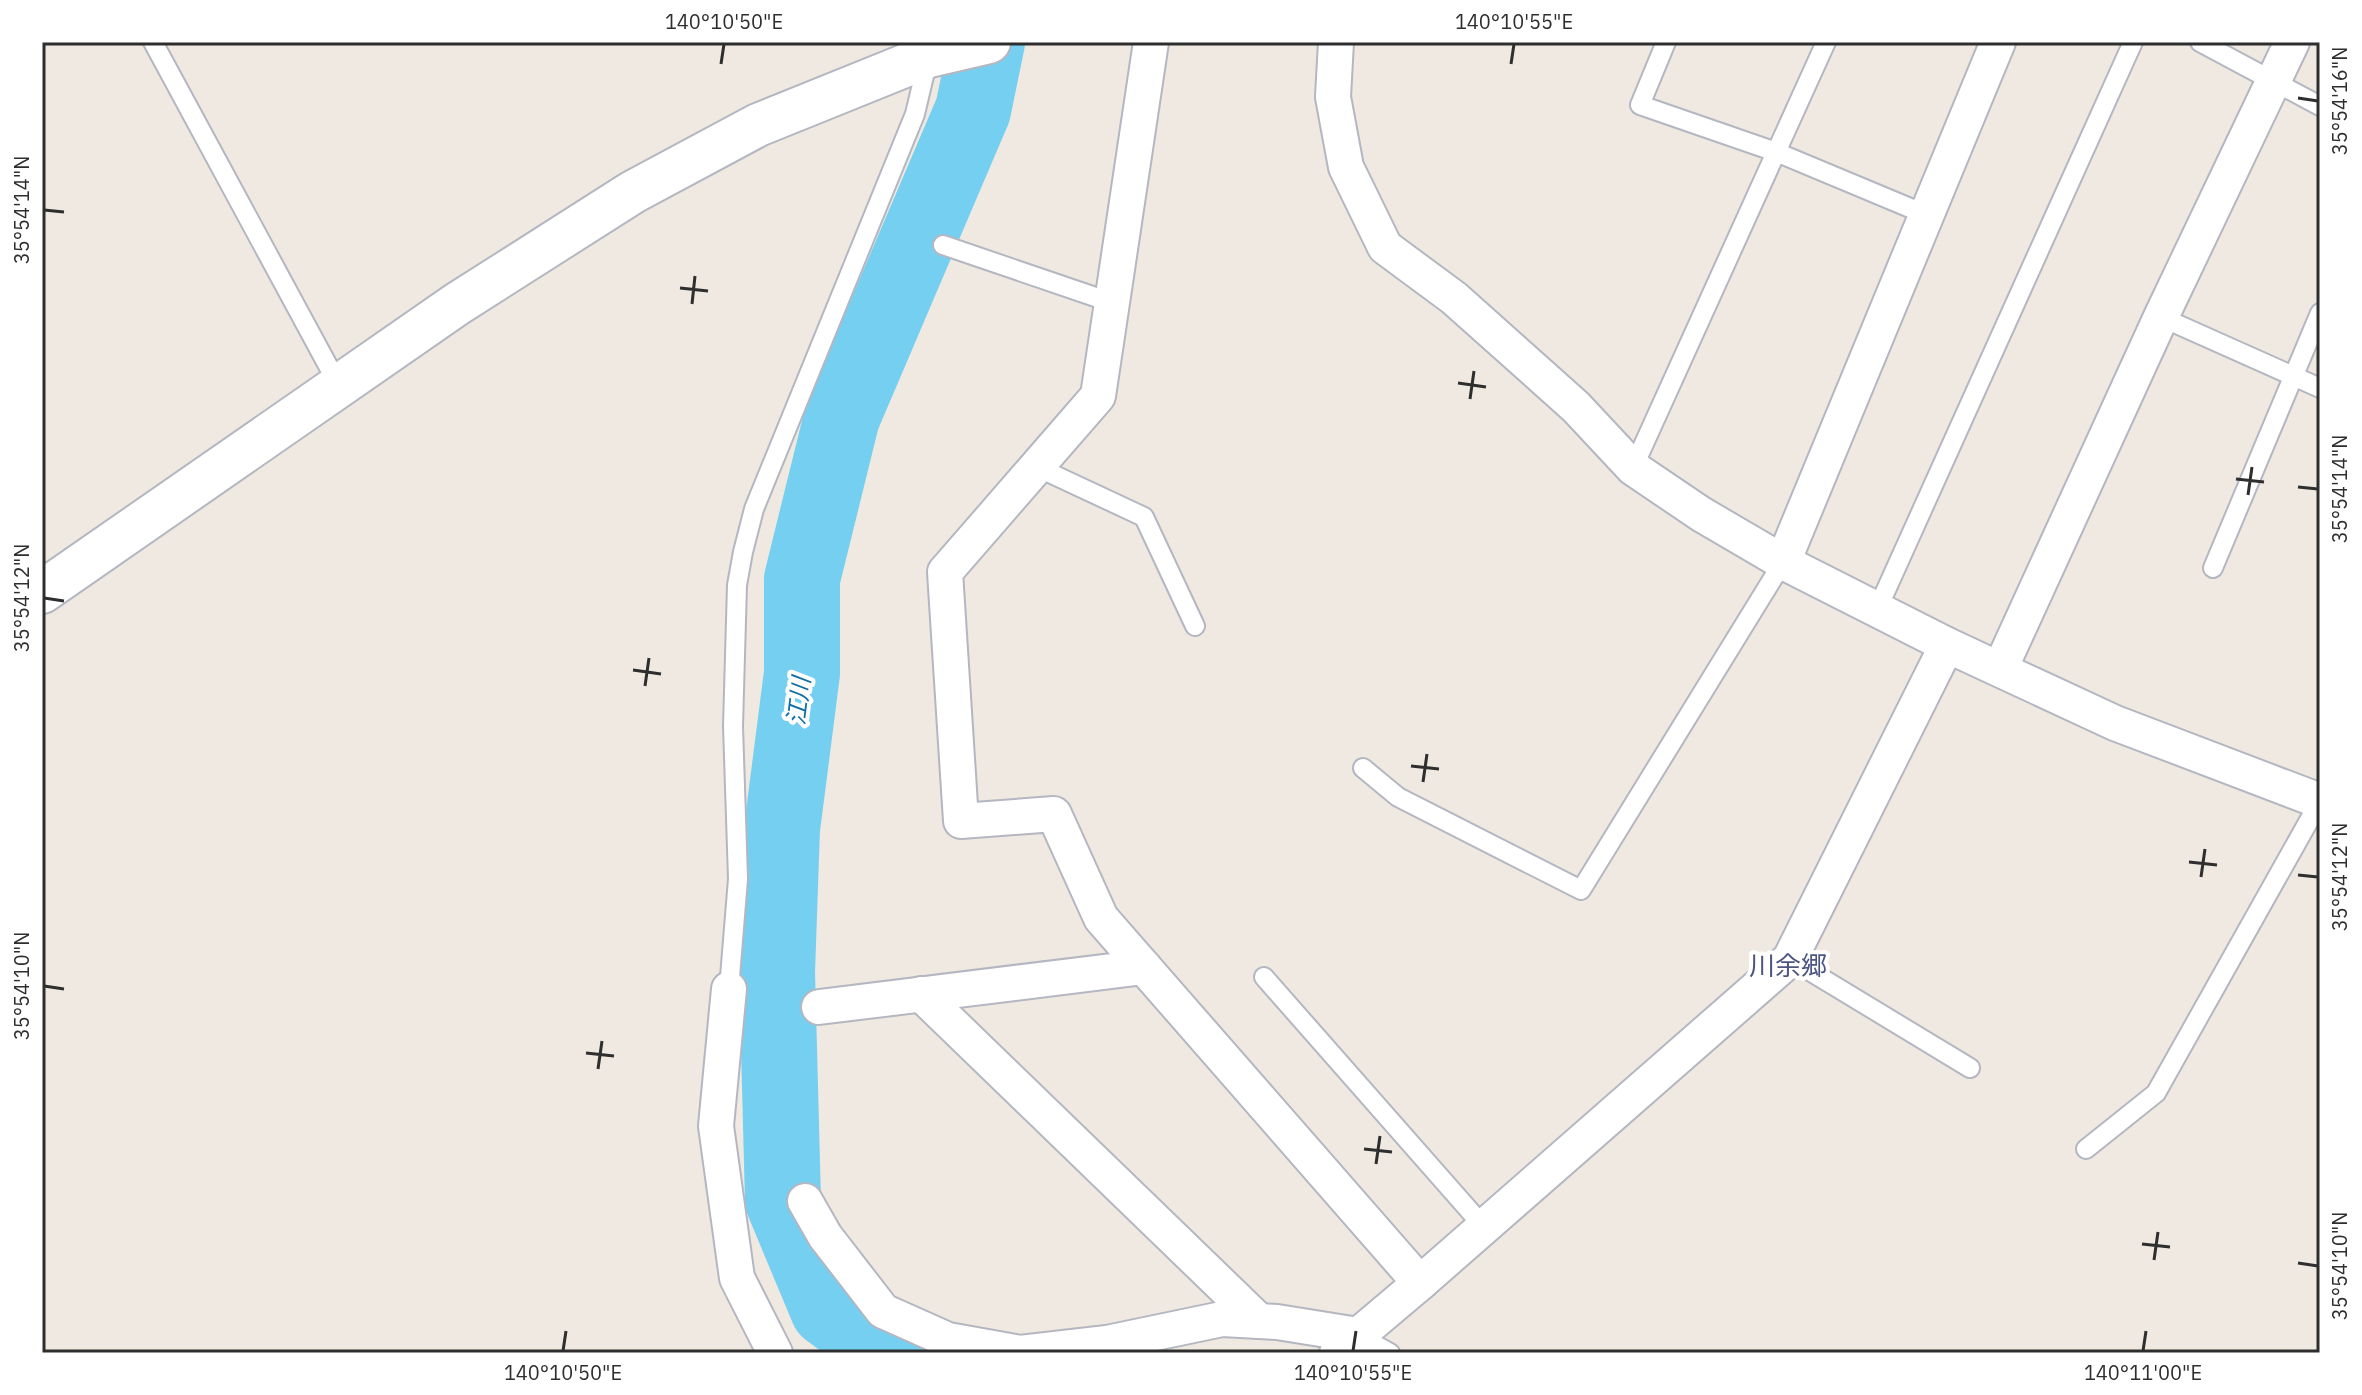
<svg xmlns="http://www.w3.org/2000/svg" width="2362" height="1395" font-family="'IBM Plex Sans','Noto Sans JP',sans-serif">
	<style>
		.lines { fill: none; stroke-linecap: round; stroke-linejoin: round }
		.river { stroke: #75cff0; stroke-width: 76 }
		.service-casing { stroke: #b4b7c1; stroke-width: 22 }
		.minor-casing { stroke: #b4b7c1; stroke-width: 38 }
		.tertiary-casing { stroke: #b4b7c1; stroke-width: 46 }
		.service { stroke: #fff; stroke-width: 18 }
		.minor { stroke: #fff; stroke-width: 34 }
		.tertiary { stroke: #fff; stroke-width: 42 }
		.ticks { fill: none; stroke: #2e2e2e; stroke-width: 3 }
		.labels { text-anchor: middle; dominant-baseline: central; stroke-width: 8; stroke-linejoin: round; paint-order: stroke }
		.water-label { font-size: 24px; font-style: italic; fill: #0d6fa3; stroke: #fff }
		.quarter-label { font-size: 26px; fill: #4d5680; stroke: #fff }
		.neatline { fill: none; stroke: #2e2e2e; stroke-width: 3 }
		.ticks-label { font-size: 20px; text-anchor: middle; fill: #2e2e2e }
	</style>
	<rect width="100%" height="100%" fill="#efe9e1"/>
	<g class="lines">
		<!-- river -->
		<polyline class="river" points="888,1353 828,1309 783,1201 777,972 782,829 802,673 802,579 842,417 973,110 987,42"/>
		<defs>
			<g id="service">
				<polyline points="153,42 339,386"/>
				<polyline points="1666,42 1640,105 1776,152 1927,215"/>
				<polyline points="2200,42 2320,106"/>
				<polyline points="943,245 1113,303"/>
				<polyline points="2161,317 2320,388"/>
				<polyline points="1037,467 1144,517 1195,626"/>
				<polyline points="1633,468 1826,42"/>
				<polyline points="2213,568 2320,313"/>
				<polyline points="1877,610 2133,42"/>
				<polyline points="1363,768 1398,797 1581,890 1783,562"/>
				<polyline points="1790,959 1970,1068"/>
				<polyline points="1264,977 1484,1227"/>
				<polyline points="729,989 738,879 733,726 737,585 743,552 754,509 915,114 928,59"/>
				<polyline points="2086,1149 2156,1093 2320,801"/>
				<polyline points="1358,1335 1390,1353"/>
			</g>
			<g id="minor">
				<polyline points="1151,42 1098,396 945,572 961,821 1054,814 1101,918 1420,1283"/>
				<polyline points="1336,42 1333,97 1346,167 1385,247 1454,298 1576,407 1633,468 1701,514 1783,562 1947,645 2115,723 2320,801"/>
				<polyline points="1783,562 1998,42"/>
				<polyline points="2000,669 2161,317 2292,42"/>
				<polyline points="729,989 716,1126 737,1278 775,1353"/>
				<polyline points="921,994 1259,1321"/>
				<polyline points="819,1007 1144,967"/>
				<polyline points="805,1201 825,1236 883,1311 948,1340 1020,1353 1107,1343 1222,1319 1277,1322 1358,1335"/>
				<polyline points="1337,1353 1420,1283 1790,959 1947,645"/>
			</g>
			<polyline id="tertiary" points="42,592 457,304 633,192 758,125 929,56 989,42"/>
		</defs>
		<!-- service casing -->
		<use href="#service" class="service-casing"/>
		<!-- minor casing -->
		<use href="#minor" class="minor-casing"/>
		<!-- tertiary casing -->
		<use href="#tertiary" class="tertiary-casing"/>
		<!-- service -->
		<use href="#service" class="service"/>
		<!-- minor -->
		<use href="#minor" class="minor"/>
		<!-- tertiary -->
		<use href="#tertiary" class="tertiary"/>
	</g>
	<!-- ticks -->
	<path class="ticks" d="M 721,64 L 724,44M 1511,64 L 1514,44M 2298,98 L 2318,101M 44,210 L 64,212M 680,288 L 708,291M 692,304 L 695,276M 1458,383 L 1486,387M 1470,399 L 1474,371M 2236,479 L 2264,482M 2298,487 L 2318,489M 2248,495 L 2252,467M 44,598 L 64,601M 633,670 L 661,674M 645,686 L 649,658M 1411,766 L 1439,769M 1423,782 L 1427,754M 2189,862 L 2217,865M 2298,875 L 2318,877M 2201,877 L 2205,849M 44,986 L 64,989M 586,1053 L 614,1056M 598,1069 L 602,1041M 1364,1149 L 1392,1152M 1376,1164 L 1380,1136M 2142,1244 L 2170,1247M 2154,1260 L 2158,1232M 2298,1263 L 2318,1266M 563,1351 L 566,1331M 1353,1351 L 1356,1331M 2143,1351 L 2146,1331"/>
	<g class="labels">
		<!-- water labels -->
		<g class="water-label">
			<text transform="translate(798 701) rotate(-83)">江川</text>
		</g>
		<!-- quarter labels -->
		<g class="quarter-label">
			<text x="1788" y="965">川余郷</text>
		</g>
	</g>
	<!-- border -->
	<rect width="2362" height="1395" fill="none" stroke="#ffffff" stroke-width="88"/>
	<rect x="44" y="44" width="2274" height="1307" class="neatline"/>
	<g class="ticks-label">
		<text x="724" y="29">140°10'50"E</text>
		<text x="1514" y="29">140°10'55"E</text>
		<text transform="translate(2340 101) rotate(-90)" y="7">35°54'16"N</text>
		<text transform="translate(22 210) rotate(-90)" y="7">35°54'14"N</text>
		<text transform="translate(2340 489) rotate(-90)" y="7">35°54'14"N</text>
		<text transform="translate(22 598) rotate(-90)" y="7">35°54'12"N</text>
		<text transform="translate(2340 877) rotate(-90)" y="7">35°54'12"N</text>
		<text transform="translate(22 986) rotate(-90)" y="7">35°54'10"N</text>
		<text transform="translate(2340 1266) rotate(-90)" y="7">35°54'10"N</text>
		<text x="563" y="1380">140°10'50"E</text>
		<text x="1353" y="1380">140°10'55"E</text>
		<text x="2143" y="1380">140°11'00"E</text>
	</g>
</svg>
